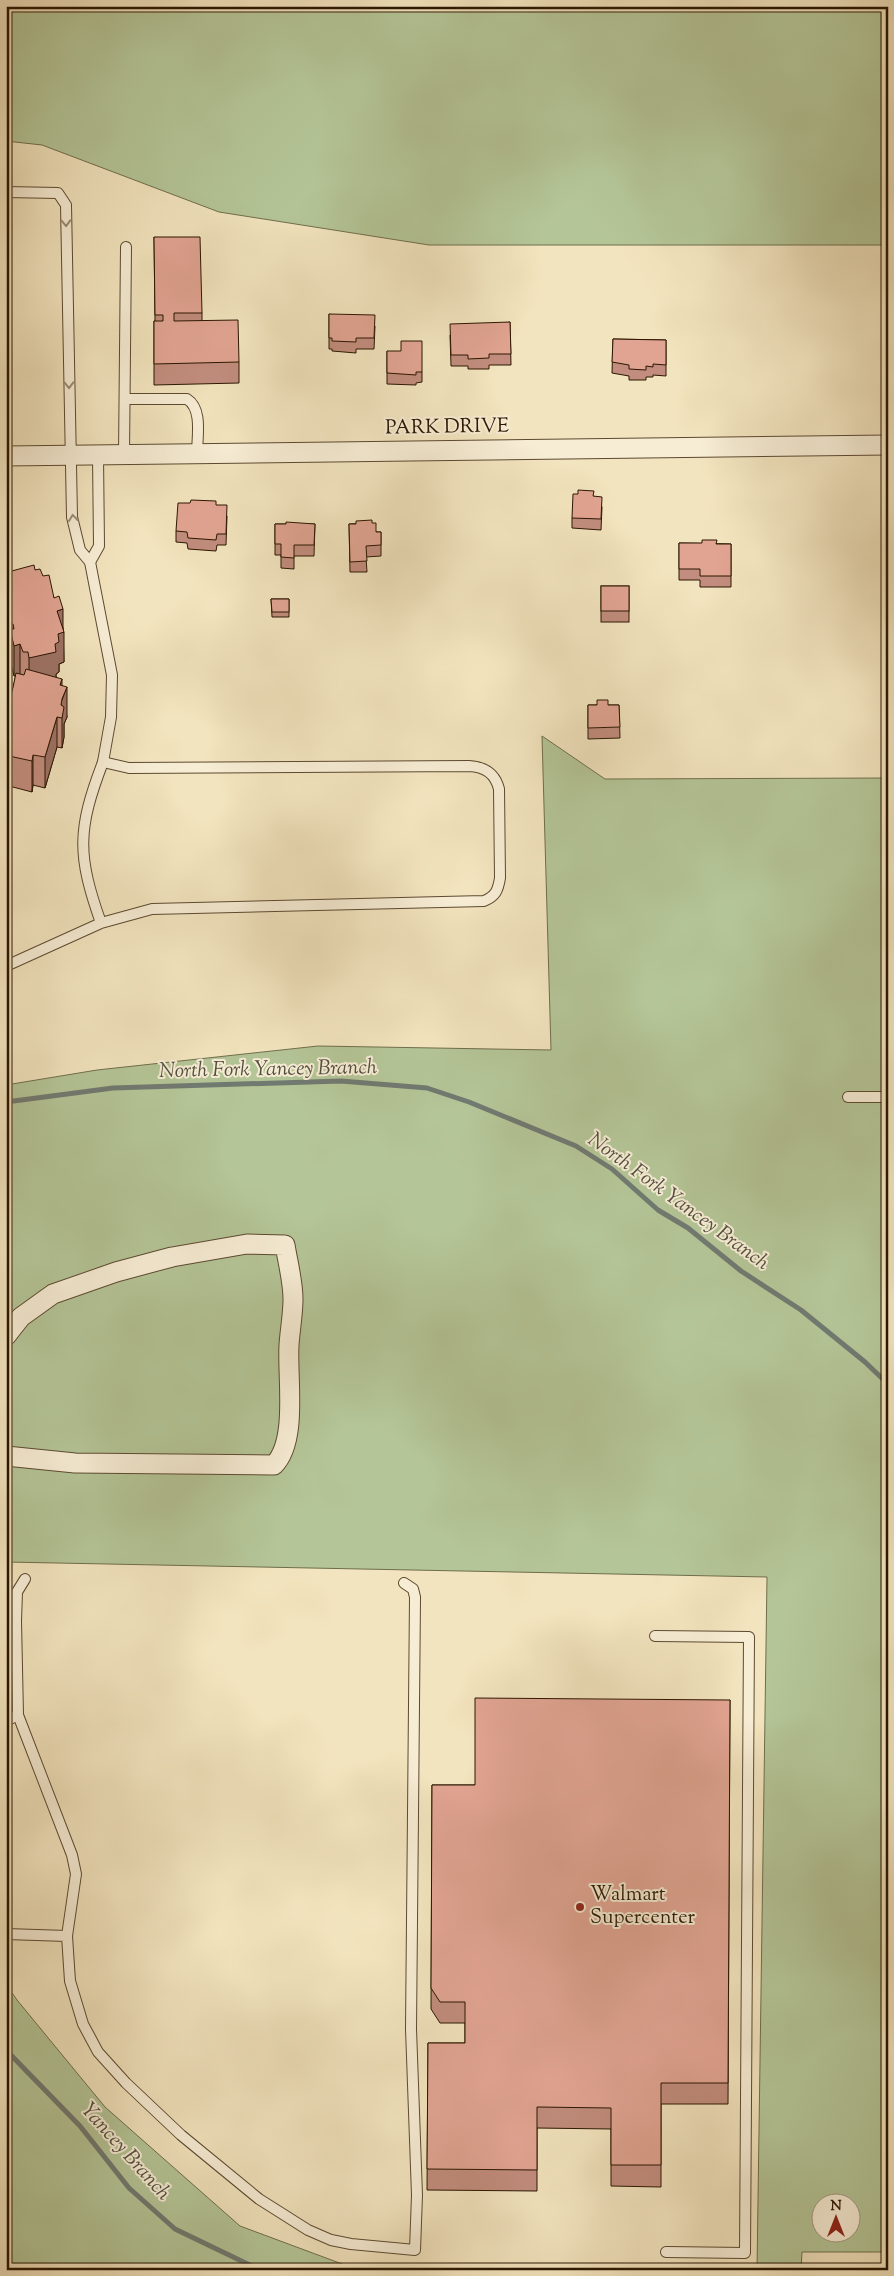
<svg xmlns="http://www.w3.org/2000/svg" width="894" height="2276" font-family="'Sorts Mill Goudy',serif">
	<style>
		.green { fill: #b4c597; stroke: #6f6e4c; fill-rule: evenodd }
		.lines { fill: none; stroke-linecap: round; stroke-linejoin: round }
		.stream { stroke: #717a71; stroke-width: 5 }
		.service-casing { stroke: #5c4a30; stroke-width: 12 }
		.minor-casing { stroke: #5c4a30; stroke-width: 21 }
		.service { stroke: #f7edd5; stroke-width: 10 }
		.minor { stroke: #f7edd5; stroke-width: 19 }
		.wall { fill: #c28d7e; stroke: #2a1600 }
		.shaded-wall { fill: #9e7366; stroke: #2a1600 }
		.building { fill: #e1a492; stroke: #2a1600 }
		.oneway { stroke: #9b8c75 }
		.poi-dot { fill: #8f2418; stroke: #f7edd5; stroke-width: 2 }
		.labels { text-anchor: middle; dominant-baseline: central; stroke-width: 4; stroke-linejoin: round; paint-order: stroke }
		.street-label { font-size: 20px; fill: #2a1600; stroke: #f7edd5 }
		.poi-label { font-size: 20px; fill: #2a1600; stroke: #f7edd5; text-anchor: start }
		.water-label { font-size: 21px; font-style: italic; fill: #535042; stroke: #f7edd5 }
	</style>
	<rect width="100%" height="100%" fill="#f2e4be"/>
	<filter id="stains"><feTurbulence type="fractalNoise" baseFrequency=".004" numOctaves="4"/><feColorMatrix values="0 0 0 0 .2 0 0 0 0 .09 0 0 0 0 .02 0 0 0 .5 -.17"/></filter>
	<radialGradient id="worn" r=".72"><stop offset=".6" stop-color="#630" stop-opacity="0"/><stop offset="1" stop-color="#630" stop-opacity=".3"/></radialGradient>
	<!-- green -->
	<g class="green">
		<polygon points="6,6 888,6 888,245 429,245 219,212 42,145 6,141"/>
		<path d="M 542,736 L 605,779 L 888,778 L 888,2252 L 802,2252 L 801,2270 L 757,2270 L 767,1577 L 6,1562 L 6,1085 L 97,1070 L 318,1046 L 551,1050 ZM 822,2204 L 852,2204 L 852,2234 L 822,2234 Z"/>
		<polygon points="6,1984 17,2000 105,2107 240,2226 353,2268 744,2270 6,2270"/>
	</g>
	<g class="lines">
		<!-- stream -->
		<g class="stream">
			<polyline points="6,1102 113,1088 341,1081 427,1088 469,1102 576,1146 612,1169 658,1210 688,1228 741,1271 801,1310 865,1362 888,1384"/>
			<polyline points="6,2050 80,2126 129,2188 175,2229 260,2270"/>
		</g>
		<defs>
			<g id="service">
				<polyline points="6,192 58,193 66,205 72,517 80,550 90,562 112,675 111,717 103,762"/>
				<path d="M 125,399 L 187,399 C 203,409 197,437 197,454"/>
				<polyline points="124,455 126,247"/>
				<polyline points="90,562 99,546 98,455"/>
				<path d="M 6,966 L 101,923 L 152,909 L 484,901 C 496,896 498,890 500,878 L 499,789 C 495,773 485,767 469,766 L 129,768 L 103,762 C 77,830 77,855 101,923"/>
				<polyline points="848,1097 888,1097"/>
				<polyline points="25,1579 17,1592 16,1621 18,1715 72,1855 76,1874 67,1936"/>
				<polyline points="655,1636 749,1637 745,2253 666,2252"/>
				<polyline points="6,1721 18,1715"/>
				<polyline points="6,1934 67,1936 70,1981 83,2024 98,2052 126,2083 181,2135 259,2199 308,2230 331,2240 351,2244 415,2250 417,2195 411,2029 415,1597 413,1589 404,1583"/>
			</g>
			<g id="minor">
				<polyline points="6,456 888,445"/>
				<path d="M 6,1336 L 21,1317 L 53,1294 L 116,1272 L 172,1257 L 247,1244 L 285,1245 C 288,1263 293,1282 293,1299 C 293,1314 290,1330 289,1345 C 287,1378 298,1441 274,1465 L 75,1463 L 6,1456"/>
			</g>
		</defs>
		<!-- service casing -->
		<use href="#service" class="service-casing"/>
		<!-- minor casing -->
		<use href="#minor" class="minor-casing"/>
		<!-- service -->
		<use href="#service" class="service"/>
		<!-- minor -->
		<use href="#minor" class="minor"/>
	</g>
	<!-- wall -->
	<g class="wall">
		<polygon points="154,237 202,313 202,321 239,362 239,383 154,385 154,321 155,321"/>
		<polygon points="329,314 375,326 374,349 356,349 356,353 332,351 332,349 329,349"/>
		<polygon points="510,322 511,365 489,365 489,369 468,369 468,366 451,366 450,335"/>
		<polygon points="613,339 666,340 666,376 653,375 653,377 646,377 646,380 629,380 629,376 612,373"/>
		<polygon points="387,351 422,372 422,382 416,383 416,385 387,384"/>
		<polygon points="594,496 602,507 601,530 572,528 572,518"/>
		<polygon points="216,505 227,516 226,545 217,545 216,551 188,549 187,543 176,542 176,531"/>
		<polygon points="372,523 376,532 381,532 381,556 366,557 367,572 350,572 349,524"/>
		<polygon points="275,524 315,524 314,556 294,556 294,569 281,568 281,555 275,555"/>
		<polygon points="679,543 731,544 731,587 700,587 700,580 679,580"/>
		<polygon points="35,570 43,576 54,598 63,628 64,662 59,664 59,672 56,674 56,677 62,686 67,717 64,724 64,737 62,748 57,747 45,788 33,785 32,792 9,786 9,780 6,780 6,703 12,692 16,675 14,676 10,660 10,654 7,655 6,650 6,578 8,578 8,572"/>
		<rect x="601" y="586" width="28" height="36"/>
		<polygon points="271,599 289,599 289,617 272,617"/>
		<polygon points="588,705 619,705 620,738 588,739"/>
		<polygon points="730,1700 728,2104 661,2104 661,2187 611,2186 611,2129 537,2128 537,2191 427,2190 428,2043 465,2043 465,2023 440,2023 431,2009 432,1785 475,1785"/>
	</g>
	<!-- shaded-wall -->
	<g class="shaded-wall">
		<polygon points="63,609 63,633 64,632 64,662 59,664 59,672 56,674 56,682 29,688 29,658 57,611"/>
		<polygon points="20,644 20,675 14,676 14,646"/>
		<polygon points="62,679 62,700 67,687 67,717 64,724 64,737 62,748 62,718 60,685"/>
		<polygon points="57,717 57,747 45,788 45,757"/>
		<polygon points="33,755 33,785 32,792 32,761"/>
	</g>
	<!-- building -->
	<g class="building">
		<polygon points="154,237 200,237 202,313 174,313 174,321 238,320 239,362 154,364 154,321 163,321 163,315 155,315"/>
		<polygon points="329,314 375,315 374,338 356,338 356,342 332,341 332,338 329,338"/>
		<polygon points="510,322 511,354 489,354 489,358 468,359 468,355 451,355 450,324"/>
		<polygon points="613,339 666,340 666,365 653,364 653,367 646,366 646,370 629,369 629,365 612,362"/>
		<polygon points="401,341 422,341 422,372 416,372 416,375 387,373 387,351 401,351"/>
		<polygon points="578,490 594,491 593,496 602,497 601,519 572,518 573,494 578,494"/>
		<polygon points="191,500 216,501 216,505 227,505 226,534 217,534 216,540 188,538 187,532 176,531 178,503 190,503"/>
		<polygon points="372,520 372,523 376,523 376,532 381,532 381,545 366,546 367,561 350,562 349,524 356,524 356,521"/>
		<polygon points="286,522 315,524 314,545 294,545 294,558 281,557 281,544 275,544 275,524 286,524"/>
		<polygon points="702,540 717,540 716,544 731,544 731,576 700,576 700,569 679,569 679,543 702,543"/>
		<polygon points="34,565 35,570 40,569 43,576 49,575 54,598 59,596 63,609 57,611 64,632 58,634 59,642 55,644 56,652 29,658 28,652 23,652 20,644 14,646 10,629 14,629 13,624 7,624 6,620 6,612 9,611 6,602 6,578 9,577 8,572"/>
		<rect x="601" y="586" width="28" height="25"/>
		<polygon points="271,599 289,599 289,612 272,612"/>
		<polygon points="26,669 62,679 60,685 67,687 62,699 61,705 64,707 62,718 57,717 45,757 33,755 32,761 9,756 10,750 6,749 6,720 11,704 6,703 10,691 12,692 16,673 24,675"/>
		<polygon points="597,700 608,700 608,705 619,705 620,727 588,728 588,705 597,705"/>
		<polygon points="475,1698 730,1700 728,2083 661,2083 661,2165 611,2165 611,2108 537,2107 537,2170 427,2169 428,2043 465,2043 465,2002 440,2002 431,1988 432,1785 475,1785"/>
	</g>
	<!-- one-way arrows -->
	<defs><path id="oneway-chevron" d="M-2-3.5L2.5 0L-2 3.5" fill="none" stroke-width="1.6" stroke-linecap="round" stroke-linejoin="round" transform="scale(1.25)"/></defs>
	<g class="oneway">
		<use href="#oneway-chevron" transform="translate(66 223) rotate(89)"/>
		<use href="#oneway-chevron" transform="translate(69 385) rotate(89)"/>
		<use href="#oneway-chevron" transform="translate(73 518) rotate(-97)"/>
	</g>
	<!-- markers -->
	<circle class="poi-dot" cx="580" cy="1907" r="5"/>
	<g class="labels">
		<!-- street labels -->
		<g class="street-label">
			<text transform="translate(447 428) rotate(-1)">PARK DRIVE</text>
		</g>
		<!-- poi labels -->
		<g class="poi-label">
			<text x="590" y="1895">Walmart<tspan x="590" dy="23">Supercenter</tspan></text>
		</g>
		<!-- water labels -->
		<g class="water-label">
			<text transform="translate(268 1070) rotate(-1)">North Fork Yancey Branch</text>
			<text transform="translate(678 1202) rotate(36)">North Fork Yancey Branch</text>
			<text transform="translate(125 2152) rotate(48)">Yancey Branch</text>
		</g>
	</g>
	<!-- margin -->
	<rect width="894" height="2276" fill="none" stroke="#f2e4be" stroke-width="25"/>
	<rect x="8" y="8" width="879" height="2261" fill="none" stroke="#2a1600" stroke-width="2.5"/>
	<rect x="12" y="12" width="869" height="2251" fill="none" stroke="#2a1600"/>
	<!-- north arrow -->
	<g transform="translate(836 2218)"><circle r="24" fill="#f7edd5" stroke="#a59780"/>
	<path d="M0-4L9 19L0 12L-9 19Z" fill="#8f2418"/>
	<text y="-8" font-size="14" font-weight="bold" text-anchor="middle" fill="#2a1600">N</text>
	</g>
	<rect width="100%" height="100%" filter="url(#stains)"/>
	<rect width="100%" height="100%" fill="url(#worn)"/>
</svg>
